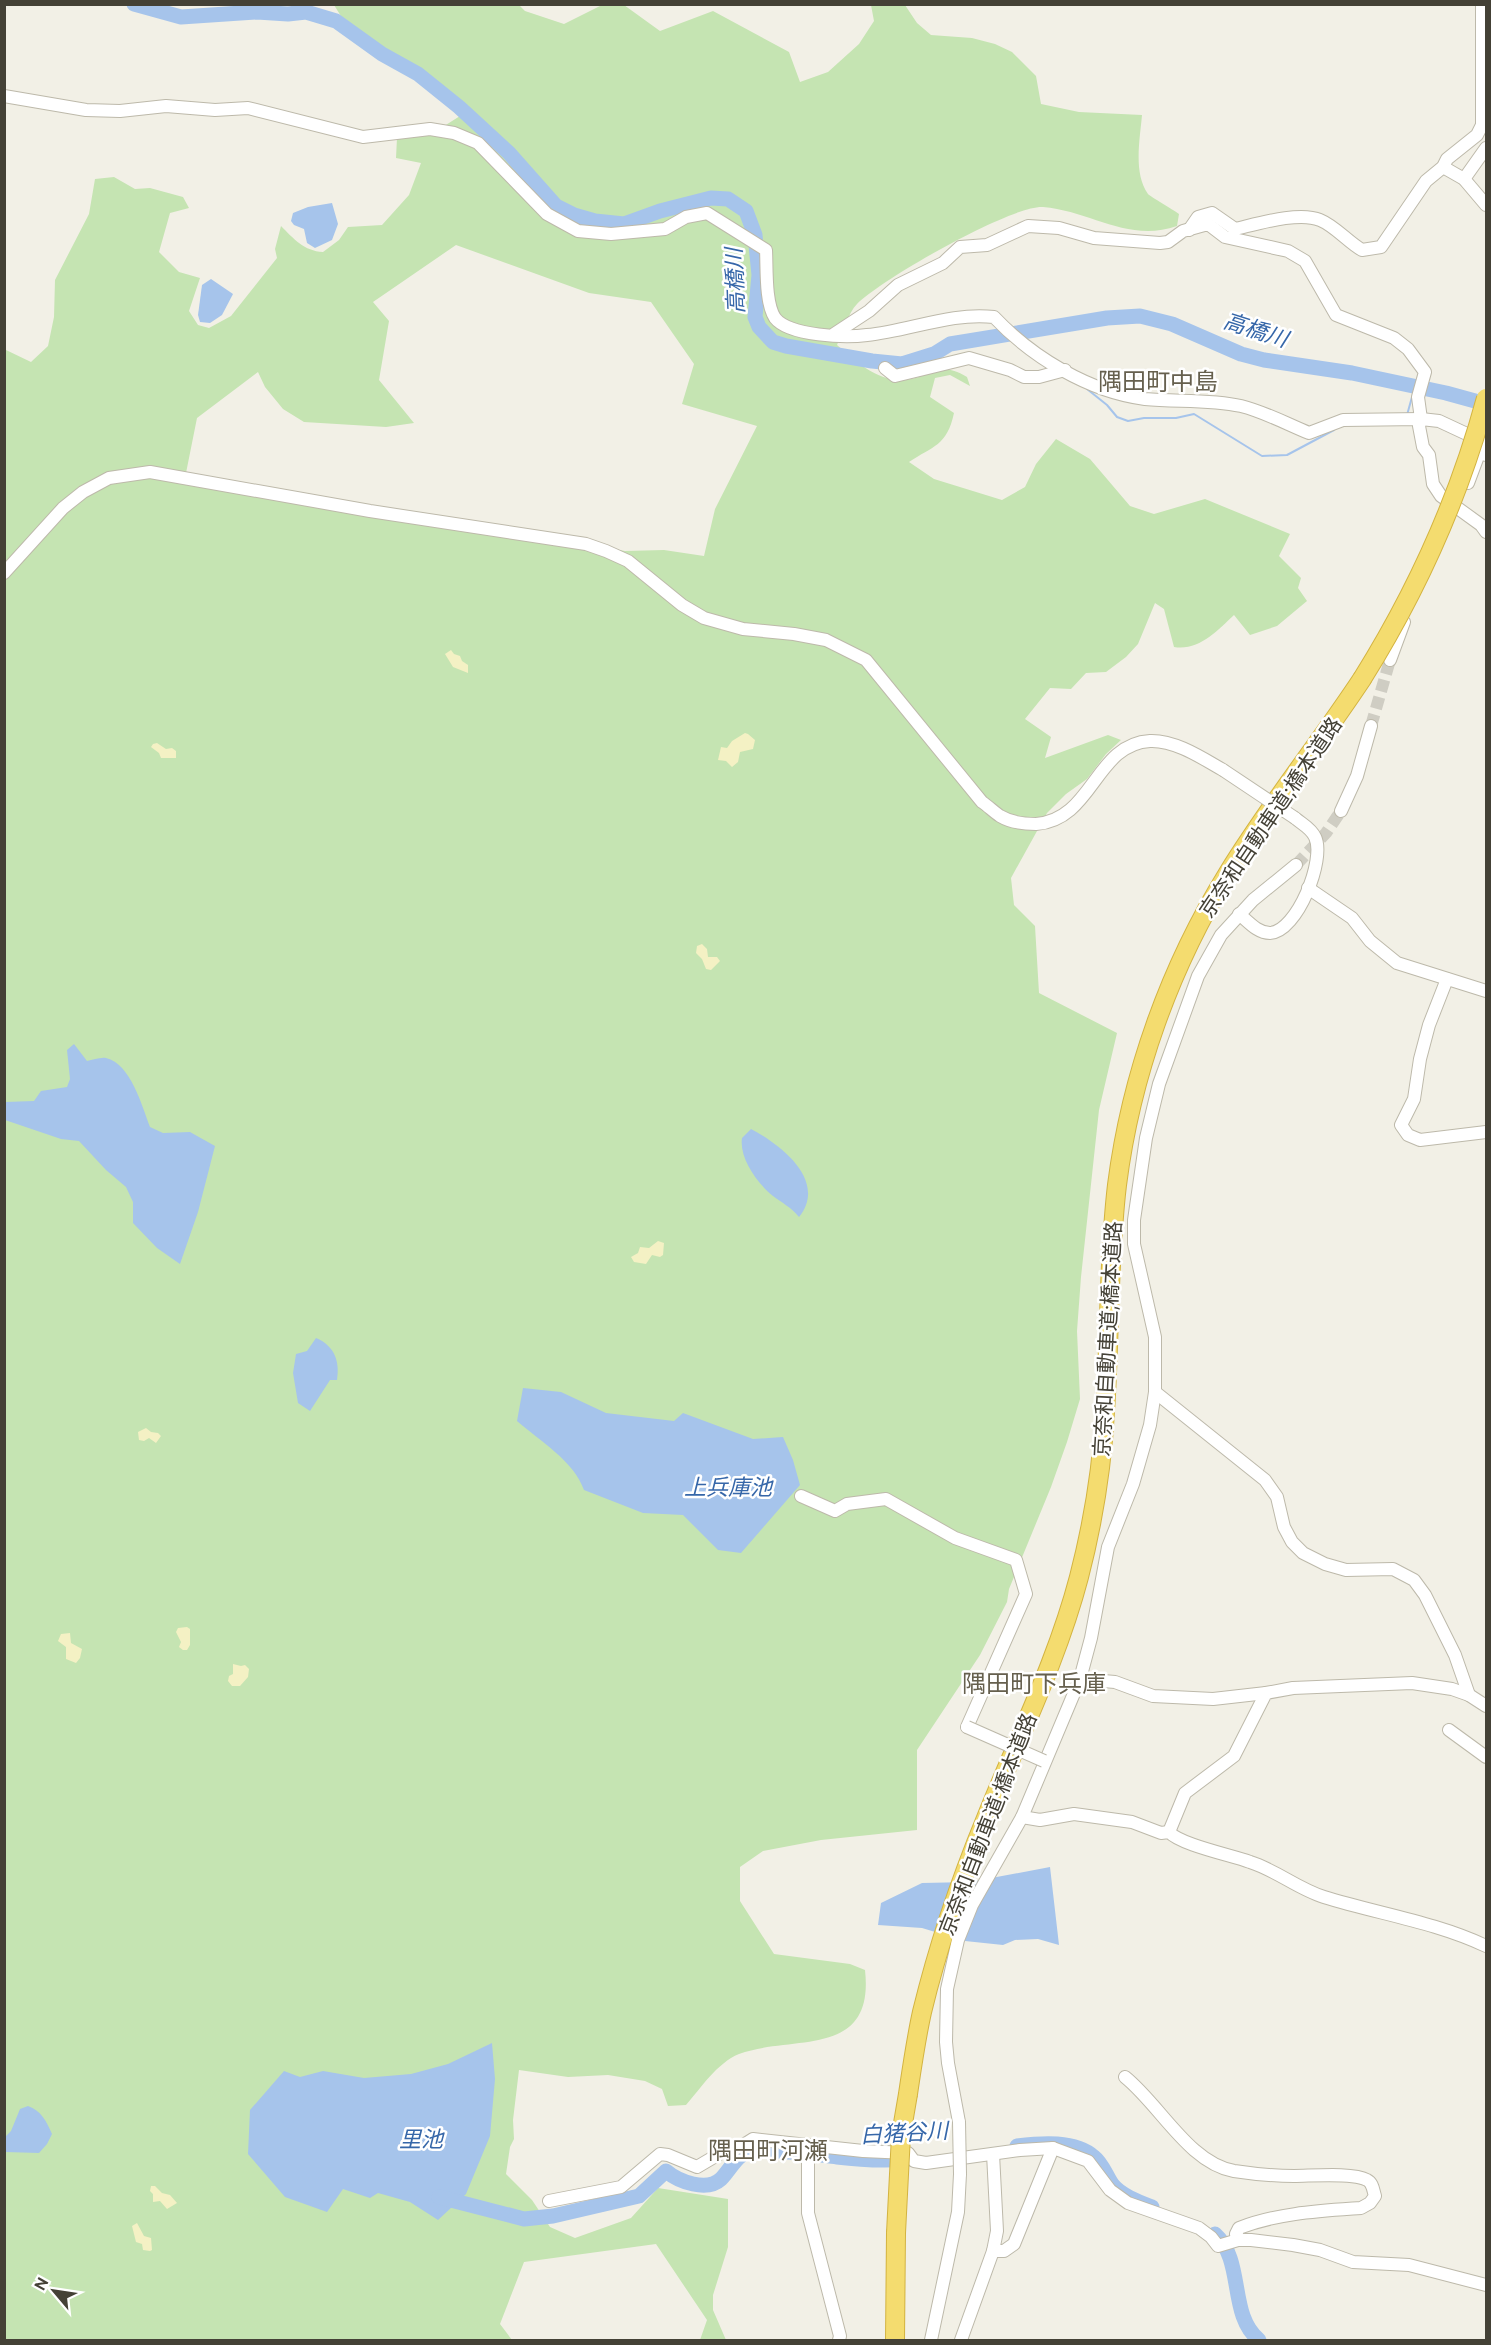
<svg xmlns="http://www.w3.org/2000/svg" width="1491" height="2345" font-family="Ubuntu,'Noto Sans JP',sans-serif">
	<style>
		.green { fill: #c5e4b2; fill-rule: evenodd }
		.sand { fill: #f4f1c4 }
		.water { fill: #a6c4eb }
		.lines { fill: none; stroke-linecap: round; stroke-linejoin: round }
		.stream { stroke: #a6c4eb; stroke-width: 2 }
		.river { stroke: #a6c4eb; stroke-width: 15 }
		.minor-tunnel { stroke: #cfcdc3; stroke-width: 12; stroke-dasharray: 12 6; stroke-linecap: butt }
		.minor-casing { stroke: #bdb9aa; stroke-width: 14 }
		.highway-casing { stroke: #d3b340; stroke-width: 20 }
		.minor { stroke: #fff; stroke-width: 12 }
		.highway { stroke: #f4dc6f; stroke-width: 18 }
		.minor-bridge-casing { stroke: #bdb9aa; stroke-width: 14; stroke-linecap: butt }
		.highway-bridge-casing { stroke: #d3b340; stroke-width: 20; stroke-linecap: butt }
		.minor-bridge { stroke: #fff; stroke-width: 12 }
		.highway-bridge { stroke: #f4dc6f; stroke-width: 18 }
		.labels { text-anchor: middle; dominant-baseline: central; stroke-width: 5; stroke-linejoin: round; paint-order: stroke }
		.street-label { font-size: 21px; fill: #444136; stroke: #fff }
		.water-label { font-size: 22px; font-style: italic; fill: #3667a9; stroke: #fff }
		.quarter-label { font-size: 24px; fill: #66604e; stroke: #fff }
	</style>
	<rect width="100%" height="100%" fill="#f2f0e6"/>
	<!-- green -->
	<path class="green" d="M 334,5 L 519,5 L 525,11 L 564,24 L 602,5 L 624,5 L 660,31 L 713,11 L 789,52 L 800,82 L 828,72 L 859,44 L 874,21 L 871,5 L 905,5 L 917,23 L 931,35 L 972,38 L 995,44 L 1012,52 L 1036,76 L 1041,104 L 1079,112 L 1142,115 C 1140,139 1133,173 1148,194 C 1151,197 1172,209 1179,214 L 1177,226 C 1128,243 1091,211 1043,207 C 1011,205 882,279 857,304 C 848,313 843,332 837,345 C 855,361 879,383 906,380 C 934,376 938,360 967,377 L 970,386 L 950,375 L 935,378 L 930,397 L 954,413 C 947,446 933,446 909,462 L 934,479 L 1002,500 L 1025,487 L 1036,464 L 1056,439 L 1090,459 L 1130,506 L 1154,514 L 1205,499 L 1290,534 L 1279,556 L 1301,578 L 1298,588 L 1307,601 L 1277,626 L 1250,635 L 1234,615 C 1217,631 1199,651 1174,647 L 1164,609 L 1155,603 L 1138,644 L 1126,657 L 1106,672 L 1086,673 L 1071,689 L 1050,688 L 1025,719 L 1051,737 L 1045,758 L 1108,735 L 1121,740 L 1106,754 L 1087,779 L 1066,794 L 1047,813 L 1011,878 L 1014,905 L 1035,926 L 1039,993 L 1117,1033 L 1099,1110 L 1081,1277 L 1077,1331 L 1080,1399 L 1067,1442 L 1051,1487 L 1009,1589 L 1007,1602 L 980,1655 L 917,1750 L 917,1830 L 821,1840 L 763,1851 L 740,1867 L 740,1901 L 774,1954 L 850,1964 L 865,1970 C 875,2060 792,2034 739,2054 C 717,2063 701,2088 686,2105 L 668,2106 L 662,2089 L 645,2081 L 608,2075 L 568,2077 L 519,2070 L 513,2120 L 514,2139 L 510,2147 L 506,2174 L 532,2200 L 550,2227 L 575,2238 L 631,2218 L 658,2188 L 728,2199 L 728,2247 L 713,2295 L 713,2310 L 726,2340 L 700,2340 L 707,2320 L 656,2244 L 524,2262 L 500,2324 L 512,2340 L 5,2340 L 5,347 L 6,350 L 31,362 L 48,346 L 54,317 L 55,280 L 89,214 L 95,179 L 114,177 L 135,189 L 150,188 L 183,197 L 189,208 L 170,213 L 159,252 L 179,272 L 200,278 L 189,311 L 198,325 L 209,328 L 231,316 L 277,258 L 275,249 L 281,226 C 294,239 304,251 323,252 L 339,240 L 348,227 L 382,225 L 409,195 L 421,163 L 396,158 L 397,138 L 430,135 L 460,116 L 416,80 L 359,45 ZM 456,245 L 589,293 L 651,302 L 694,364 L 682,404 L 757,426 L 715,509 L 704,556 L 664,550 L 625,551 L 186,473 L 197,418 L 258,372 L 265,387 L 283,409 L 304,422 L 386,427 L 414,423 L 379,380 L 389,321 L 373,302 Z"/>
	<!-- sand -->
	<g class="sand">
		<polygon points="451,650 454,654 460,656 462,661 468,665 468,673 453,667 445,654"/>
		<polygon points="745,733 748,734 755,740 753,749 740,752 738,762 732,767 726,761 718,760 721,747 727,748 732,741"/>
		<polygon points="157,743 166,749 172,748 176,751 176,758 161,758 159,753 151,747 153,744"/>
		<polygon points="702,944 707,949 708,957 717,957 720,961 711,970 706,969 702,959 696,953 697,946"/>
		<polygon points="658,1241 664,1243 663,1255 660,1257 652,1255 646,1264 634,1262 631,1257 638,1253 640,1247 649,1248"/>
		<polygon points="146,1428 151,1432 158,1433 161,1436 156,1443 149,1438 144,1441 139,1440 138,1432"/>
		<polygon points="187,1627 190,1629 190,1645 187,1650 183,1650 179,1647 181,1642 176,1632 178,1628"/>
		<polygon points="70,1633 71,1643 82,1649 80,1658 76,1663 66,1659 66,1647 58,1641 61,1634"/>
		<polygon points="233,1664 241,1666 245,1665 249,1669 248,1677 240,1686 232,1686 228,1681 229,1676 233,1674"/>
		<polygon points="151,2186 155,2186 162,2193 170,2195 177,2203 167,2209 160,2201 153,2202 153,2194 150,2191"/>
		<polygon points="137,2223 144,2236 151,2238 152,2250 150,2251 143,2250 142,2244 136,2242 132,2226"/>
	</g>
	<!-- water -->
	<g class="water">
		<polygon points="332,203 338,224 332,240 315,248 307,243 304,229 294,225 291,221 293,213 308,207"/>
		<polygon points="211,279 233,294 222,315 210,323 200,322 198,315 202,285"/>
		<path d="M 74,1044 L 87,1061 C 93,1060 100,1057 106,1058 C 131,1064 142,1106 150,1127 L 163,1133 L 190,1132 L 215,1146 L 198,1212 L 180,1264 L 157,1248 L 133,1223 L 133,1202 L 126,1187 L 106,1170 L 79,1141 L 61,1139 L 5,1120 L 5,1102 L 34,1101 L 41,1091 L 67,1087 L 70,1079 L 67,1050 Z"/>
		<path d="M 751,1129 C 781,1145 828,1181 799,1217 C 791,1207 782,1203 773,1196 C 757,1183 739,1158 742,1138 Z"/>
		<path d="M 316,1338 C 335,1346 340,1362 337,1380 L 330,1380 L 310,1411 L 298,1403 L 293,1373 L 296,1354 L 307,1351 Z"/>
		<path d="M 523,1388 L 561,1392 L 606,1413 L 674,1421 L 683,1413 L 753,1439 L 783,1437 L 793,1460 L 800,1485 L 741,1553 L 718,1550 L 683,1515 L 643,1513 L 584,1490 C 574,1461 540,1441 517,1421 Z"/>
		<polygon points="1050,1867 1059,1945 1038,1939 1015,1940 1003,1945 965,1941 922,1928 878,1925 881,1903 922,1883 970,1882"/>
		<polygon points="492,2043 495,2079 490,2136 466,2194 438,2220 410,2202 378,2193 370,2198 343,2189 327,2212 285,2197 248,2154 250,2110 284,2071 300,2077 323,2071 364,2078 411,2074 448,2064"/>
		<path d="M 28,2106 C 41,2111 46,2120 52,2134 L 47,2144 L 39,2153 L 5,2152 L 5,2137 L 11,2131 L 20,2109 Z"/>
	</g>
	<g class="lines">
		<!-- stream -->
		<g class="stream">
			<polyline points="889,363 900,367 909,367"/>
			<polyline points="1087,389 1107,405 1117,417 1128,421 1144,418 1176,418 1194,414 1262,456 1287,455 1334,430"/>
			<polyline points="1407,415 1412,397"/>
		</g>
		<!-- river -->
		<g class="river">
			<polyline points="134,4 181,17 257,12 288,14 306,12 336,21 382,54 418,74 459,107 509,153 556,206 574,215 595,221 624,224 660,211 711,198 728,199 746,211 755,235 759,275 755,317 759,327 773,342 786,346 872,361 902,364 934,354 950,344 1107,318 1140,316 1172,324 1241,354 1264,360 1352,373 1446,393 1486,404"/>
			<path d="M 1017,2146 C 1041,2143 1075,2140 1094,2157 C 1102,2163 1106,2175 1112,2184 C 1120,2195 1139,2202 1152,2207"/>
			<path d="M 439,2197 L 524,2219 L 553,2216 L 639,2196 L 666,2171 C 679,2182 707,2192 721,2179 C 730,2170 737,2154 750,2151 C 754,2150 760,2151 764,2151 C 789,2151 812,2154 837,2157 C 861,2160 886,2161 910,2159"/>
			<path d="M 1215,2234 C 1245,2261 1228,2315 1259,2340"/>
		</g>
		<!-- minor-tunnel -->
		<g class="minor-tunnel">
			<polyline points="1371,726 1390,660"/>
			<polyline points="1296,865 1326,833 1341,811"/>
		</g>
		<defs>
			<g id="minor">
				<path d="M 4,96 L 86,110 L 120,111 L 166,106 L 215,110 L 248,108 L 363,137 L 430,129 L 454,133 L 478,143 L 547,214 L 578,231 L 611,234 L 665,229 L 686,217 L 707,213 L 766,250 C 767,268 765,303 775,318 C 789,336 846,338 867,335 C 909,331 951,312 994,317 C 1032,357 1089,392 1145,399 C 1176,402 1210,399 1241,406 C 1265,412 1287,424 1309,433 L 1343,420 L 1421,419 L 1439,421 L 1469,435 L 1486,455"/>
				<polyline points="1443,167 1464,179 1486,205"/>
				<polyline points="1464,179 1486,148"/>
				<path d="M 1189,230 L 1198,217 L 1212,213 L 1235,229 C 1257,224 1299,211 1320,220 C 1335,226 1348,242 1362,250 L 1381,247 L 1426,181 L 1443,167 L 1447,159 L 1477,135 L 1482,125 L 1482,4"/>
				<polyline points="834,334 869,311 898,285 943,263 960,247 987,245 1028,226 1059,228 1094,238 1160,243 1168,242 1183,231 1208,224 1225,237 1288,251 1305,261 1336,315 1394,338 1408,349 1425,372 1418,397 1421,419 1419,426 1423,447 1429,455 1433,484 1441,496 1481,525 1486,532"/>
				<polyline points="885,368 895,376 969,358 1010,370 1024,377 1039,377 1065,370"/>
				<polyline points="1468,483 1483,443"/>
				<path d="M 4,573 L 63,508 L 83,492 L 109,478 L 150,472 L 370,511 L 586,544 L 606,551 L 628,561 L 682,605 L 704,618 L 743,629 L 794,634 L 826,640 L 866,660 L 982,802 C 988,806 994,812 1000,816 C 1010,822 1025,824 1036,824 C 1093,820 1095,744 1150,741 C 1175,740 1202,758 1223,770"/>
				<polyline points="1390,660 1404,622"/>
				<polyline points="1341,811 1357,776 1371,726"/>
				<polyline points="1308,888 1352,918 1370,941 1397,963 1486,991"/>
				<path d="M 1239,914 C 1248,921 1257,933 1270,933 C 1297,932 1326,859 1315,837 C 1311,828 1302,824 1295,818"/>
				<polyline points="1447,979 1429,1025 1420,1059 1414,1099 1401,1125 1408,1135 1420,1140 1486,1132"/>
				<polyline points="1155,1392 1265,1480 1277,1497 1284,1527 1292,1542 1303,1553 1325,1564 1346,1570 1393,1569 1414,1580 1425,1595 1455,1655 1469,1695"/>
				<polyline points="801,1496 835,1511 847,1504 886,1499 955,1538 1016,1560 1026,1594 967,1727"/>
				<polyline points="1080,1679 1115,1682 1153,1696 1213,1699 1266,1693"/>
				<polyline points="1449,1730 1486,1757"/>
				<path d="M 1022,1817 L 1040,1820 L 1074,1814 L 1132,1822 L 1161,1833 L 1169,1832 C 1181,1845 1231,1855 1250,1862 C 1276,1870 1298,1889 1324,1897 C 1379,1914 1435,1922 1486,1946"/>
				<polyline points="1169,1832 1185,1793 1234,1756 1266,1693 1293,1688 1412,1683 1452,1689 1469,1695 1486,1706"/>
				<path d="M 1125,2077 C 1160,2105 1189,2163 1234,2171 C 1254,2174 1274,2176 1294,2176 C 1311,2176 1353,2172 1367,2180 C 1373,2183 1373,2190 1375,2196 L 1370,2203 L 1361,2208 C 1319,2211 1278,2213 1239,2228 L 1236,2234 L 1238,2240"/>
				<polyline points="959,2122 948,2063 946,2042 947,1989 958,1940 972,1905 1022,1817 1080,1679 1091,1638 1108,1547 1133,1484 1150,1425 1155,1392 1155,1337 1134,1244 1134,1220 1146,1138 1159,1084 1198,976 1221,935 1253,900 1296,865"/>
				<polyline points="808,2146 808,2213 840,2336 839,2340"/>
				<polyline points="549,2201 621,2187 660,2154 668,2155 697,2167 719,2154 742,2146 753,2139 863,2151 908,2153 914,2161 926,2163 1020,2150 1053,2148 1088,2161 1110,2190 1128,2203 1199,2228 1211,2237 1218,2246 1238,2240 1251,2240 1293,2245 1320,2250 1353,2262 1409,2265 1486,2285"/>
				<polyline points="993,2251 1004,2251 1014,2244 1053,2148"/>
				<polyline points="931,2340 958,2212 960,2174"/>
				<polyline points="961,2340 993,2251 997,2231 993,2154"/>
			</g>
			<g id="highway">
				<path d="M 908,2094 C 912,2067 916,2039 922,2012 C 938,1946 960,1881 986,1818 C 1018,1738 1057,1661 1079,1577 C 1093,1523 1102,1468 1105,1412 C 1110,1337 1108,1261 1117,1185 C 1131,1075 1170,967 1228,873 C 1269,806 1319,744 1362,679"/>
				<polyline points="895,2340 896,2233"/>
			</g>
		</defs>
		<!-- minor casing -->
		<use href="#minor" class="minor-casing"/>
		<!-- highway casing -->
		<use href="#highway" class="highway-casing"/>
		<!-- minor -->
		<use href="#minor" class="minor"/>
		<!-- highway -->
		<use href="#highway" class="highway"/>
		<defs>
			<g id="minor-bridge">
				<polyline points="1223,770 1295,818"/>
				<polyline points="967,1727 1044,1761"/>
				<polyline points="959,2122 960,2174"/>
			</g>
			<g id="highway-bridge">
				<path d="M 1362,679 C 1417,591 1459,498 1486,398"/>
				<polyline points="896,2233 901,2135 908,2094"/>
			</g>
		</defs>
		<!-- minor-bridge casing -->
		<use href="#minor-bridge" class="minor-bridge-casing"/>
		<!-- highway-bridge casing -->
		<use href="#highway-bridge" class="highway-bridge-casing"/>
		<!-- minor-bridge -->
		<use href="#minor-bridge" class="minor-bridge"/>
		<!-- highway-bridge -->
		<use href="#highway-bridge" class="highway-bridge"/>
	</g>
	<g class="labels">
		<!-- street labels -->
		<g class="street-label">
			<text transform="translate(1270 817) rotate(-56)">京奈和自動車道;橋本道路</text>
			<text transform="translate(1107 1339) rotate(-87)">京奈和自動車道;橋本道路</text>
			<text transform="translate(987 1824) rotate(-69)">京奈和自動車道;橋本道路</text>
		</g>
		<!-- water labels -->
		<g class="water-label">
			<text transform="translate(734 281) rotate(-92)">高橋川</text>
			<text transform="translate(1256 329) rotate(18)">高橋川</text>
			<text x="728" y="1486">上兵庫池</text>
			<text transform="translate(904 2132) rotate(-3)">白猪谷川</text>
			<text x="421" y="2138">里池</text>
		</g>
		<!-- quarter labels -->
		<g class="quarter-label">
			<text x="1158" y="381">隅田町中島</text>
			<text x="1034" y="1683">隅田町下兵庫</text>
			<text x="768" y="2150">隅田町河瀬</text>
		</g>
	</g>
	<!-- border -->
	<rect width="1491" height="2345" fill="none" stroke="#444136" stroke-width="12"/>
	<!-- north arrow -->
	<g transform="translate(54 2291) rotate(299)" stroke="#ffffff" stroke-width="4.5" paint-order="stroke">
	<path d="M0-4.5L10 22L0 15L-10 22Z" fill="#444136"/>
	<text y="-9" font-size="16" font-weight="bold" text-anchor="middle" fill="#444136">N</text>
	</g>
</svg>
